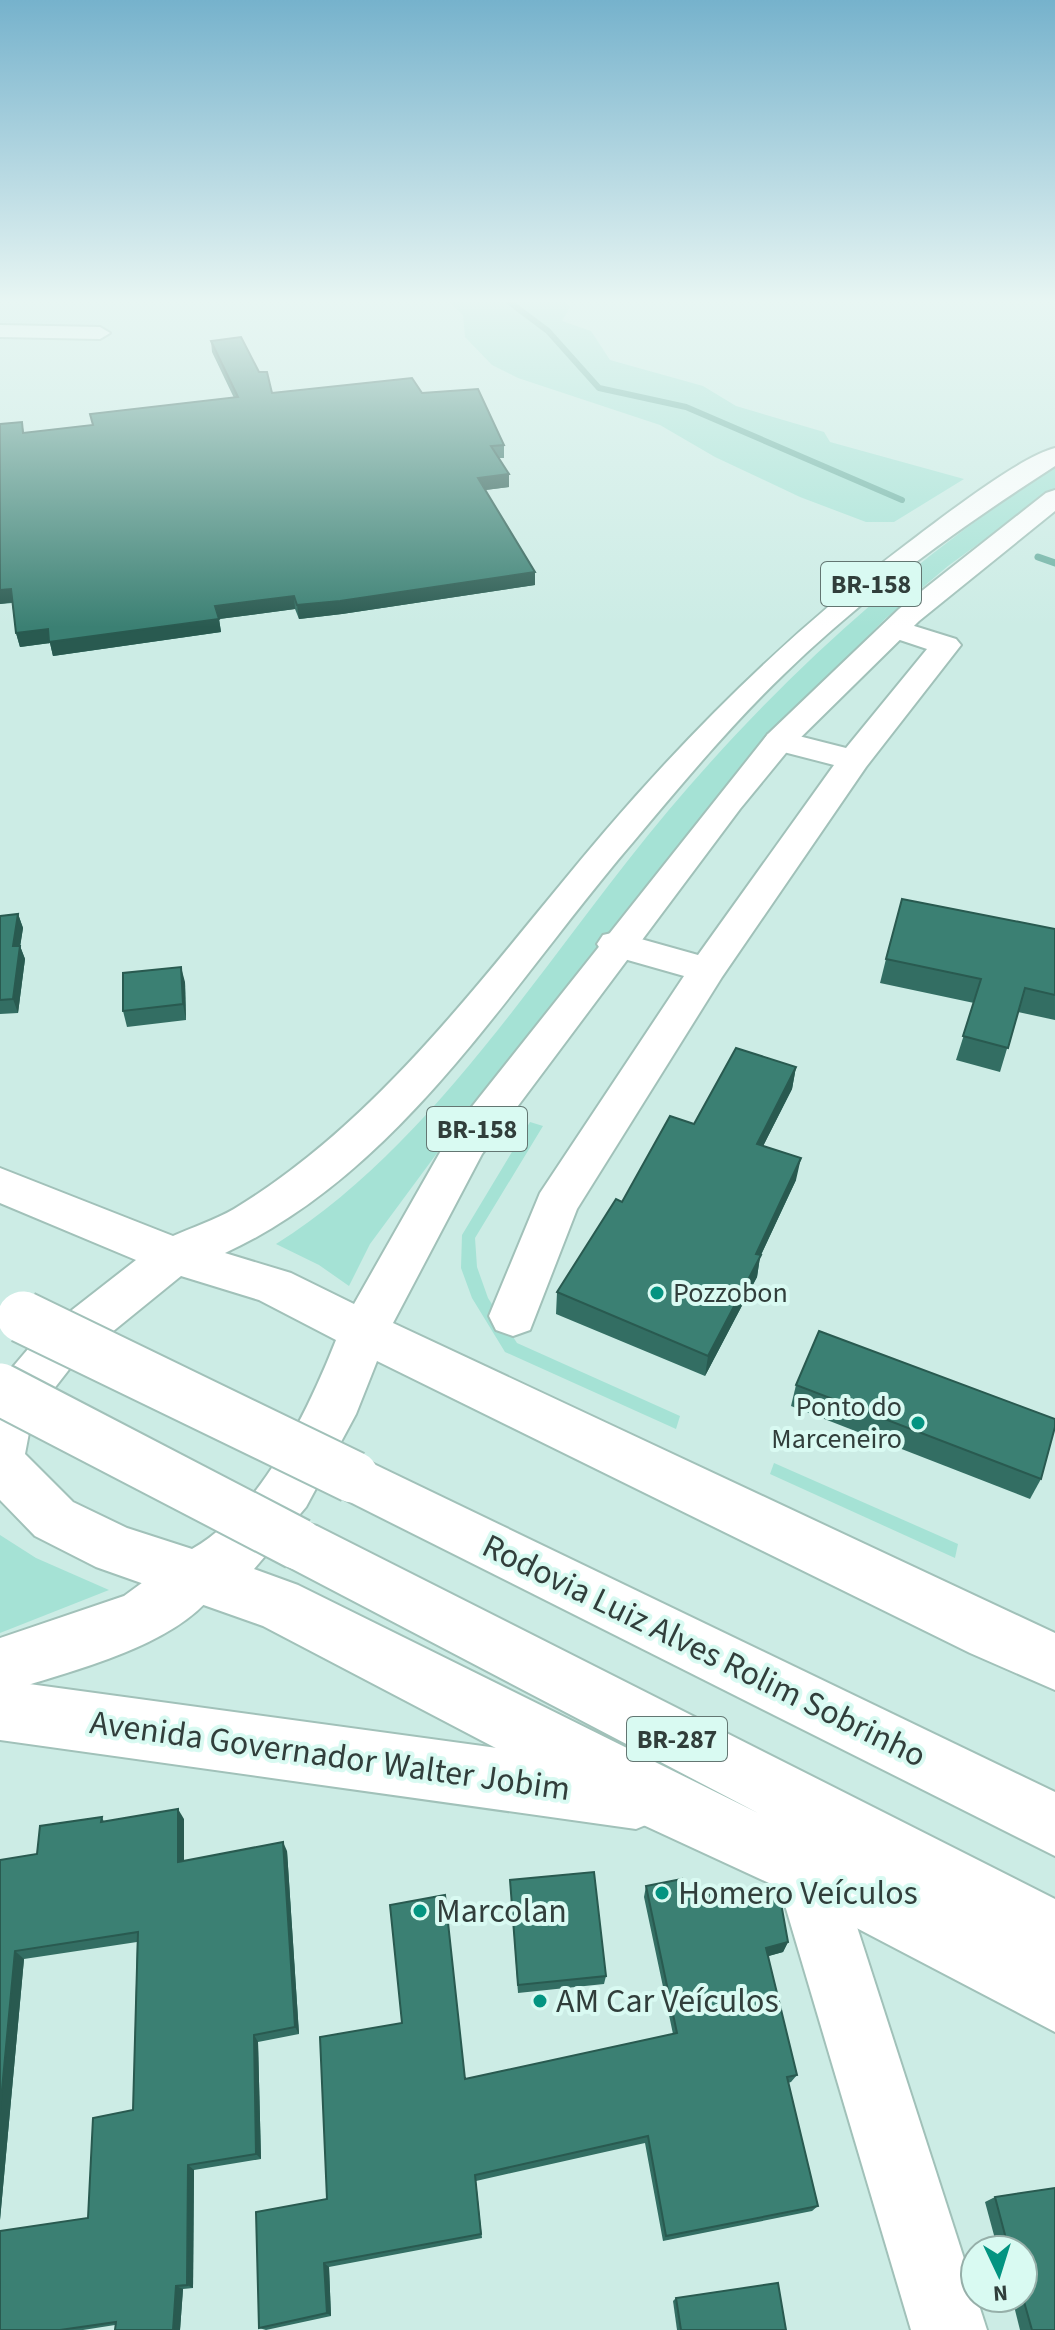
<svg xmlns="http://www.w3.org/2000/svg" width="1055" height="2330" font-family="'Source Sans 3',sans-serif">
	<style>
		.green { fill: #a5e2d5 }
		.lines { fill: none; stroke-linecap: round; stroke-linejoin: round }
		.stream-far1 { stroke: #6cb0a2; stroke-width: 6 }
		.stream { stroke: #6cb0a2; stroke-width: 7 }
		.street-casing { stroke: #a1c1b9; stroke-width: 4 }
		.secondary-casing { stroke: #a1c1b9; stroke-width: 4 }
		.highway-casing { stroke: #a1c1b9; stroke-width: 4 }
		.street { fill: #fff; fill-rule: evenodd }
		.secondary { fill: #fff; fill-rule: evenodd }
		.highway { fill: #fff; fill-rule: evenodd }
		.highway-bridge-casing { stroke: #a1c1b9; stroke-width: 55; stroke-linecap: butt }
		.highway-bridge { stroke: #fff; stroke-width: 51 }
		.wall { fill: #336e63 }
		.shaded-wall { fill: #295a50 }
		.building { fill: #3b8073; stroke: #295a50; stroke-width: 2 }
		.poi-dot { fill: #039481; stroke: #d9faf2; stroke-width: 3 }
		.labels { text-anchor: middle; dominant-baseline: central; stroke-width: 8; stroke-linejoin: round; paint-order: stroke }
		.shield { fill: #d9faf2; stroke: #637672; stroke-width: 2 }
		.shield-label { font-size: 26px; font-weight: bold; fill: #313e3b }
		.poi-label { font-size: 28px; fill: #313e3b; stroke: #d9faf2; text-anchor: start }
		.near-street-label { font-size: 34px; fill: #313e3b; stroke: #d9faf2 }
		.near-poi-label { font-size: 34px; fill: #313e3b; stroke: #d9faf2; text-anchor: start }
	</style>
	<rect width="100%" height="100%" fill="#ccece5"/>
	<!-- green -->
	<g class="green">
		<polygon points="448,301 565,301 570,307 562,321 591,331 610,360 703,386 736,406 824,432 830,442 964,479 894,522 866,522 800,497 715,457 660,425 518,378 492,365 465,337 463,315"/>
		<path d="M 1055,466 L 1055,488 L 948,566 L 885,619 L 825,680 L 697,822 L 460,1122 L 370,1244 L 349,1286 L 319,1265 L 276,1244 C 436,1144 547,955 668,811 C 781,677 908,562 1055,466 Z"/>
		<polygon points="530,1122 543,1126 475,1238 477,1267 488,1298 517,1343 680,1416 676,1429 505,1352 472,1298 461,1268 462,1235"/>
		<polygon points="774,1463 958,1544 955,1558 770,1474"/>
		<polygon points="0,1535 36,1558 109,1590 0,1633"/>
	</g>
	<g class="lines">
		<!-- stream-far1 -->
		<polyline class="stream-far1" points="508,301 548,331 599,388 686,407 902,500"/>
		<!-- stream -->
		<polyline class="stream" points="1038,557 1055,563"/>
		<defs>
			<g id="street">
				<polygon points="0,325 100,327 110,333 100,339 0,337"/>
				<polygon points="895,620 956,639 961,645 866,767 722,977 577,1209 530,1330 513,1336 496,1330 489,1316 540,1193 684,976 603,953 597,944 603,935 616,932 698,955 834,765 768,748 763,741 768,734 779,731 846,748 927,649 885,635 880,629 885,623"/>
				<polygon points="0,1680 636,1767 658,1776 667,1798 658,1820 636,1829 0,1740"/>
			</g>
			<g id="secondary">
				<path d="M 196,1550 L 216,1558 L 224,1576 C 193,1645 67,1671 0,1694 L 0,1638 L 124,1596 L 176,1558 Z"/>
				<polygon points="806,1836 828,1846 838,1868 987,2330 911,2330 774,1868 784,1846"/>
			</g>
			<g id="highway">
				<path d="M 1055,448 L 1055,466 C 959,528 865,595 783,675 C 730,726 681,785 634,841 C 510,985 403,1171 225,1253 L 291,1273 L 354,1304 L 451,1133 L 768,734 L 899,609 L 1046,493 L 1055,490 L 1055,511 L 919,621 L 790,748 L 740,809 L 482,1154 L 393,1323 L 1055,1633 L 1055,1690 L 970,1653 L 377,1361 L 356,1414 L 306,1507 L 295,1520 L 317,1526 L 1055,1899 L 1055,2032 L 784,1890 L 639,1823 L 263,1626 L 96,1567 L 35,1536 L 0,1500 L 0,1382 L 40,1335 L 136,1260 L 0,1203 L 0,1168 L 173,1236 C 193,1227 215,1220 234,1209 C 386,1117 492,963 606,830 C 697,724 796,627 908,543 C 940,519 1019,457 1055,448 ZM 181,1276 L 259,1300 L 336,1340 C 308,1411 261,1510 192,1549 L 127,1528 L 73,1502 L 25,1454 L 32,1417 L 74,1363 ZM 272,1548 L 279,1562 L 758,1813 L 298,1585 L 254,1569 Z"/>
				<polygon points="353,1454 1055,1792 1055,1856 334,1494 327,1477 334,1460"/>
			</g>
		</defs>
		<!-- street casing -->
		<use href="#street" class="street-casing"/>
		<!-- secondary casing -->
		<use href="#secondary" class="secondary-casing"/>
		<!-- highway casing -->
		<use href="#highway" class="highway-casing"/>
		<!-- street -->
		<use href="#street" class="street"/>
		<!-- secondary -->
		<use href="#secondary" class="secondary"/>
		<!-- highway -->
		<use href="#highway" class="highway"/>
		<defs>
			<g id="highway-bridge">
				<polyline points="23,1317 353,1477"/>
				<polyline points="0,1389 298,1544"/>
			</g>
		</defs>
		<!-- highway-bridge casing -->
		<use href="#highway-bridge" class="highway-bridge-casing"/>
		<!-- highway-bridge -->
		<use href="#highway-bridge" class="highway-bridge"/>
	</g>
	<!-- wall -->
	<g class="wall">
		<polygon points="211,341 259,372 272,393 422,393 504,445 504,458 498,458 509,474 509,487 485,490 535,585 342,614 299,619 295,609 219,619 221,632 53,656 50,643 20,647 16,633 12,603 0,604 0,424 22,422 24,433 93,425 234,398 212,352"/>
		<polygon points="18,914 23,928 20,946 25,959 18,1013 0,1014 0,916"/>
		<polygon points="1055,929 1055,1020 1018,1012 1000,1072 956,1060 974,1003 880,983 886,959"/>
		<polygon points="185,982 186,1020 127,1027 123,1011"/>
		<polygon points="796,1067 792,1089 763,1146 796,1180 760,1257 757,1277 705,1376 556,1314 557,1292 622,1202 694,1124"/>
		<polygon points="796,1385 1041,1479 1030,1499 791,1406"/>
		<polygon points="102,1817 104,1822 184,1819 184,1861 287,1851 299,2034 258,2042 261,2159 194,2170 193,2288 183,2289 180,2330 115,2330 115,2325 83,2330 0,2330 88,2218 133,2110 137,1942 24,1959 0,2220 0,1860 37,1854"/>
		<polygon points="510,1880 606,1976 604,1984 518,1993"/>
		<polygon points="646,1886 686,1895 788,1942 783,1952 768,1956 797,2075 791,2082 788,2083 818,2206 812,2211 663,2241 645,2143 476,2181 482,2238 329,2267 331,2316 266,2330 259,2328 327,2199 673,2034 644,1897"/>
		<polygon points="1055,2188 1055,2330 1020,2330 1012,2298 1023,2298 1023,2250 998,2250 985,2202 995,2197"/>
		<polygon points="676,2298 786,2330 677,2330 673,2301"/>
	</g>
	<!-- shaded-wall -->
	<g class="shaded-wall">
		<polygon points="509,474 509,487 478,491 478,478"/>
		<polygon points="535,572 535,585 342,614 299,619 297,605"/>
		<polygon points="11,589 14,602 0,604 0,590"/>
		<polygon points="294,596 295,609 219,619 221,632 53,656 50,643 20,647 16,633"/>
		<polygon points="18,914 23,928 18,960 13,946"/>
		<polygon points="20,946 25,959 18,1013 13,999"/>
		<polygon points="181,967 185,982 186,1020 183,1004"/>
		<polygon points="796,1067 792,1089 753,1166 757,1144"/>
		<polygon points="801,1158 796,1180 760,1257 757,1277 705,1376 708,1356"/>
		<polygon points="178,1809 184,1819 184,1871 178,1862"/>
		<polygon points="283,1842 287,1851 299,2034 295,2027"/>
		<polygon points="788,1942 783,1952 762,1958 766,1948"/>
		<polygon points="15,1951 24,1959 0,2220 0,2111"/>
		<polygon points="254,2035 258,2042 261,2159 256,2154"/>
		<polygon points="188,2165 194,2170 193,2288 187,2285"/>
		<polygon points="324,2263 329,2267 331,2316 327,2313"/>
		<polygon points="176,2286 183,2289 180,2330 173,2330"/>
	</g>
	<!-- building -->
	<g class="building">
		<polygon points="241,337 259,372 267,372 272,393 412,378 422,393 478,389 504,445 491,446 509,474 478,478 535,572 340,601 297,605 294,596 215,606 219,619 49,642 48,629 16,633 11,589 0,590 0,424 22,422 23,433 93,425 90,414 238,397 211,341"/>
		<polygon points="902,899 1055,929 1055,995 1025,988 1008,1048 963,1036 981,979 886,959"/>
		<polygon points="18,914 13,946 20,946 13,999 0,1000 0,916"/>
		<polygon points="181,967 183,1004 123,1011 123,973"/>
		<polygon points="736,1048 796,1067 757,1144 801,1158 756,1254 761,1255 708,1356 557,1292 616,1199 622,1202 670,1116 694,1124"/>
		<polygon points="819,1331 1055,1419 1055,1427 1041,1479 796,1385"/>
		<polygon points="178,1809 178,1862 283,1842 295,2027 254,2035 256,2154 188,2165 187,2285 176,2286 173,2330 115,2330 116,2322 60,2330 0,2330 0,2231 88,2218 93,2118 133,2110 138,1932 15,1951 0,2111 0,1860 37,1854 40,1826 102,1817 101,1822"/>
		<polygon points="594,1872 606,1976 518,1985 510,1880"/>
		<polygon points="682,1879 686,1895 779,1892 788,1942 766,1948 797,2075 787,2077 818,2206 666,2236 648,2136 475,2175 481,2234 324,2263 327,2313 259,2328 256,2212 327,2199 320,2037 402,2023 390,1905 445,1895 465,2079 677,2033 646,1886"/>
		<polygon points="1055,2188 1055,2330 1032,2330 1023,2298 1023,2250 1009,2250 995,2197"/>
		<polygon points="778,2283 786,2330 681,2330 676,2298"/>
	</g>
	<!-- sky -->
	<linearGradient id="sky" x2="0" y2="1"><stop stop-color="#76b2cc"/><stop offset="0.48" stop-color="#e8f6f3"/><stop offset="1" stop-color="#e8f6f3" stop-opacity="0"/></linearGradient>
	<rect width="1055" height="627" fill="url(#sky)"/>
	<!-- markers -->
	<g class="poi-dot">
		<circle cx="657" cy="1293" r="8"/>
		<circle cx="918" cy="1423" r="8"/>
		<circle cx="662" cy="1893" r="8"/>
		<circle cx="420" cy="1911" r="8"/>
		<circle cx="540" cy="2001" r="8"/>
	</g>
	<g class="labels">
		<!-- shield labels -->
		<g class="shield">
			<rect x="821" y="562" width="100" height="44" rx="6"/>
			<rect x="427" y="1107" width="100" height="44" rx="6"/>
			<rect x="627" y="1717" width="100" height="44" rx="6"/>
		</g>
		<g class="shield-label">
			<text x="871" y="584">BR-158</text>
			<text x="477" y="1129">BR-158</text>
			<text x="677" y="1739">BR-287</text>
		</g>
		<!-- poi labels -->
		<g class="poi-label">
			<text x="673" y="1293">Pozzobon</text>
			<text x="902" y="1407" text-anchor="end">Ponto do<tspan x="902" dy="32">Marceneiro</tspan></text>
		</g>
		<!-- near-street labels -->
		<g class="near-street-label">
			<text transform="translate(704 1651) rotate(26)">Rodovia Luiz Alves Rolim Sobrinho</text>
			<text transform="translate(330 1756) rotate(8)">Avenida Governador Walter Jobim</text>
		</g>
		<!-- near-poi labels -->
		<g class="near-poi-label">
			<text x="678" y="1893">Homero Veículos</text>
			<text x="436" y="1911">Marcolan</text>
			<text x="556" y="2001">AM Car Veículos</text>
		</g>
	</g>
	<!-- north arrow -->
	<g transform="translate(999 2274) rotate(176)"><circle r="38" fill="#d9faf2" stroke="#96afa9" stroke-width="2"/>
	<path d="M0-6L14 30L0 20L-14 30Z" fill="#039481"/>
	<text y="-12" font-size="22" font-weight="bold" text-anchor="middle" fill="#313e3b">N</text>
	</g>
</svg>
